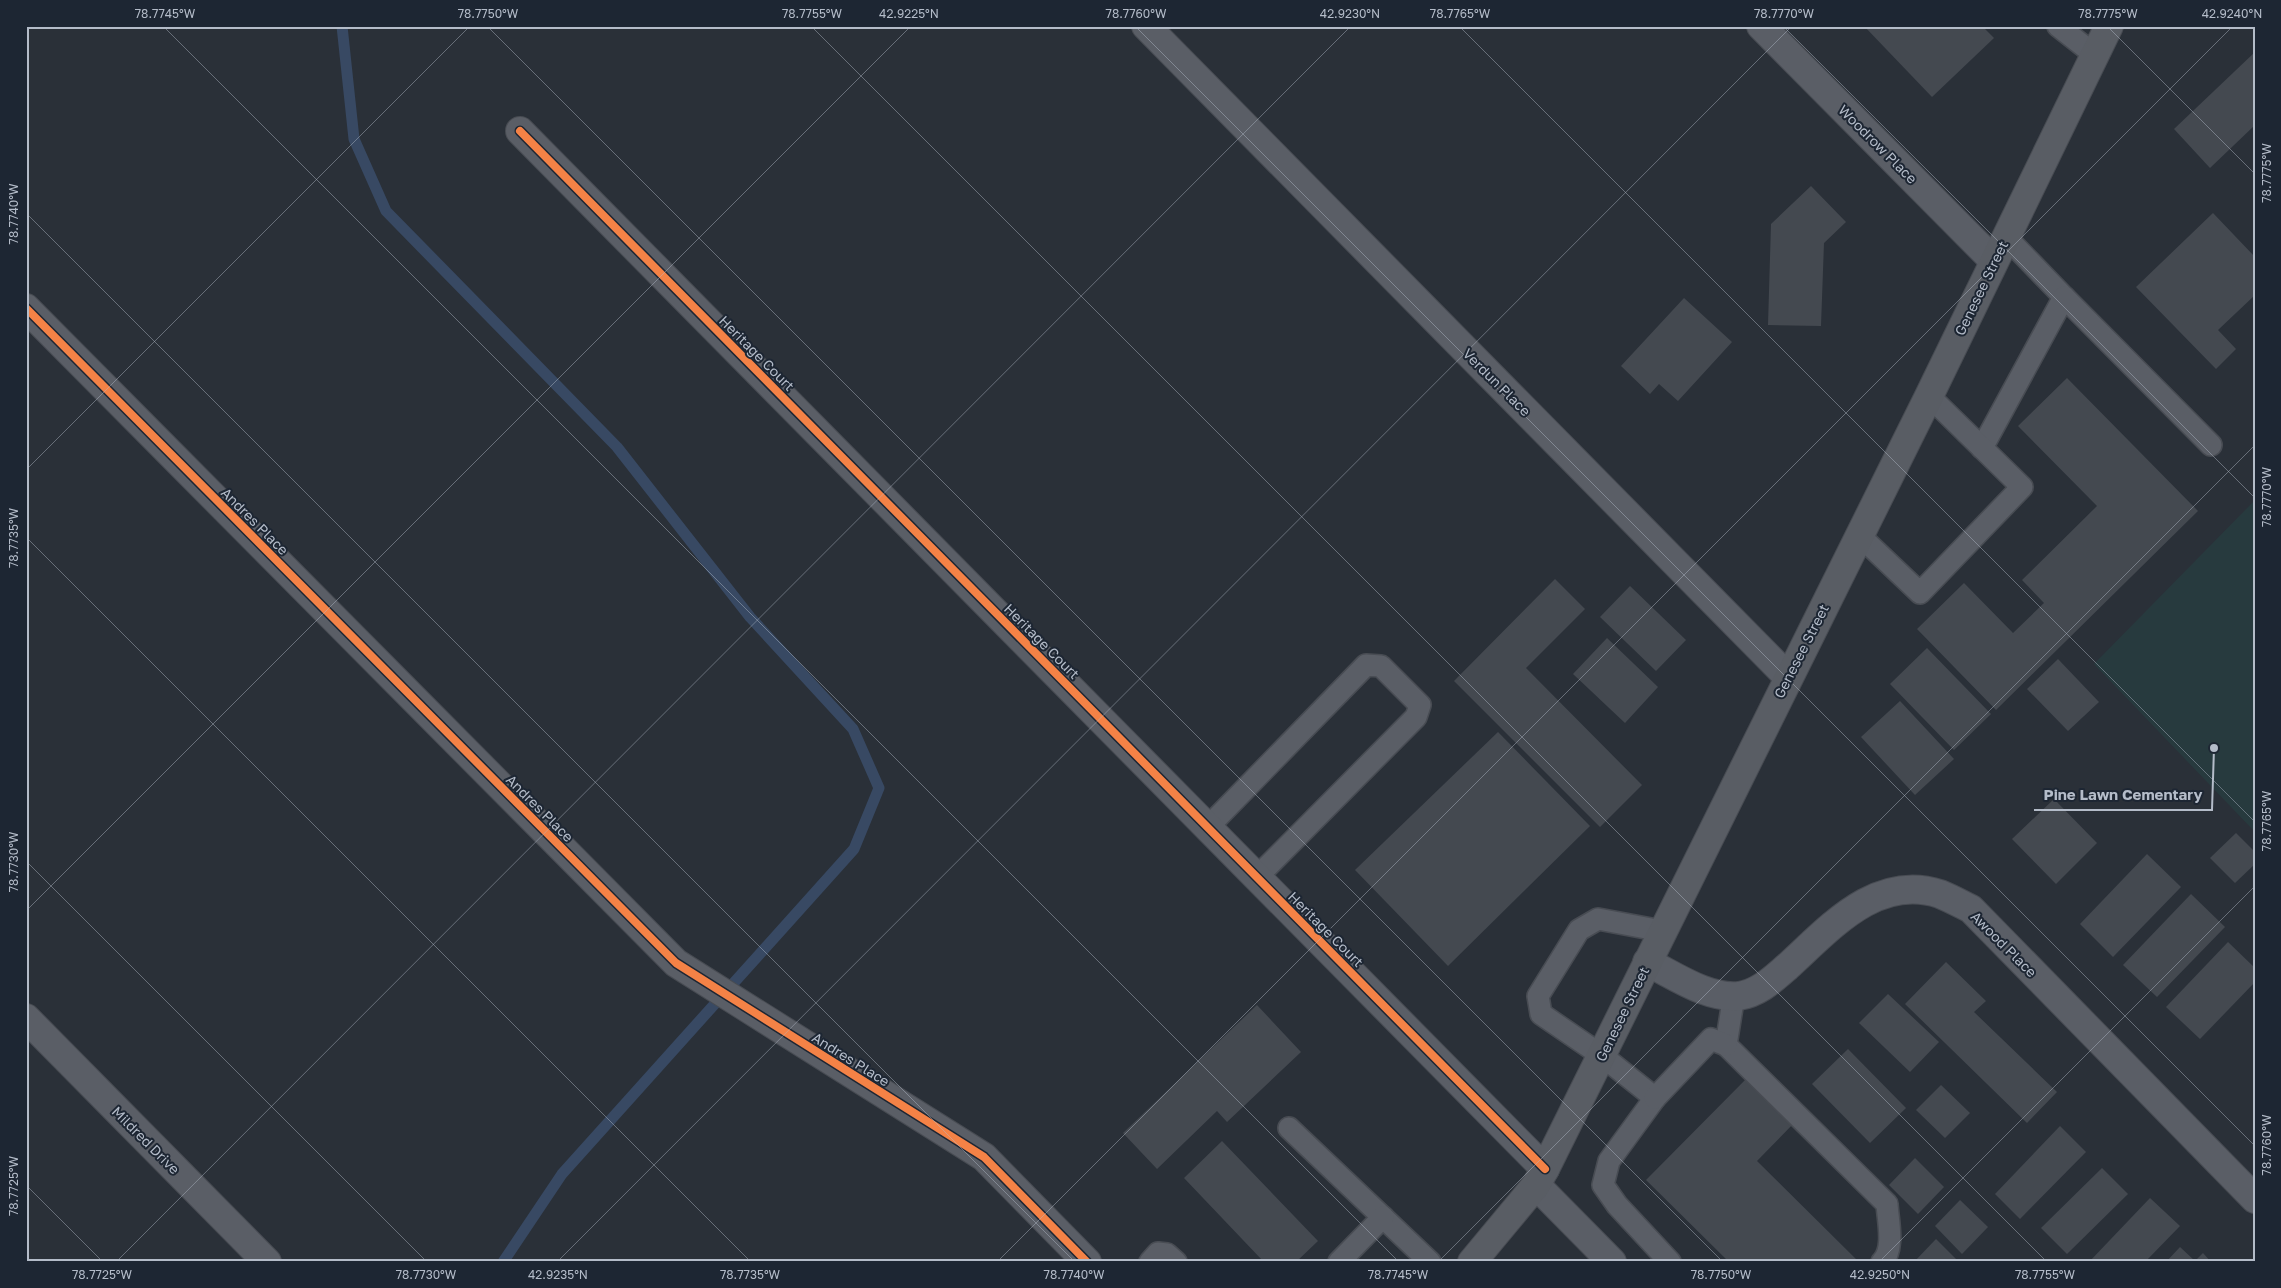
<svg xmlns="http://www.w3.org/2000/svg" width="2281" height="1288" font-family="'Golos Text',sans-serif">
	<style>
		.green { fill: #273a3e }
		.lines { fill: none; stroke-linecap: round; stroke-linejoin: round }
		.stream { stroke: #384963; stroke-width: 11 }
		.building { fill: #444950 }
		.service-casing { stroke: #484c53; stroke-width: 24 }
		.minor-casing { stroke: #484c53; stroke-width: 30 }
		.secondary-casing { stroke: #484c53; stroke-width: 30 }
		.service { stroke: #5a5e66; stroke-width: 21 }
		.minor { stroke: #5a5e66; stroke-width: 28 }
		.secondary { stroke: #595d64; stroke-width: 28 }
		.cycleway-casing { stroke: #1d2633; stroke-width: 11 }
		.cycleway { stroke: #f48246; stroke-width: 8 }
		.ticks { fill: none; stroke: #b4bcc9; stroke-width: 1; stroke-opacity: 0.45 }
		.labels { text-anchor: middle; dominant-baseline: central; stroke-width: 4; stroke-linejoin: round; paint-order: stroke }
		.street-label { font-size: 14px; fill: #b4bcc9; stroke: #1d2633 }
		.leader { fill: none; stroke: #b4bcc9; stroke-width: 2 }
		.callout-dot { fill: #b4bcc9; stroke: #1d2633; stroke-width: 2 }
		.callout-label { font-size: 15px; text-anchor: middle; font-weight: bold; fill: #b4bcc9; stroke: #1d2633; stroke-width: 4; stroke-linejoin: round; paint-order: stroke }
		.neatline { fill: none; stroke: #b4bcc9; stroke-width: 2 }
		.ticks-label { font-size: 12px; text-anchor: middle; fill: #b4bcc9 }
	</style>
	<rect width="100%" height="100%" fill="#2a3038"/>
	<!-- green -->
	<polygon class="green" points="2255,500 2255,832 2094,664"/>
	<g class="lines">
		<!-- stream -->
		<polyline class="stream" points="342,26 354,139 386,211 617,447 750,617 853,729 879,788 854,849 562,1174 503,1262"/>
	</g>
	<!-- building -->
	<g class="building">
		<polygon points="1864,26 1982,26 1994,38 1932,97"/>
		<polygon points="2255,52 2255,125 2210,168 2174,129"/>
		<polygon points="1811,186 1846,222 1824,243 1821,326 1768,325 1771,224"/>
		<polygon points="2213,213 2255,257 2255,295 2218,330 2236,349 2216,369 2136,287"/>
		<polygon points="1684,298 1732,342 1678,401 1659,384 1650,394 1621,366"/>
		<polygon points="2067,378 2198,511 1996,710 1917,629 1964,583 2013,633 2044,603 2022,580 2097,506 2018,426"/>
		<polygon points="1555,579 1585,609 1526,668 1642,785 1600,827 1454,681"/>
		<polygon points="1630,586 1686,640 1656,671 1600,617"/>
		<polygon points="1607,638 1658,687 1625,723 1573,674"/>
		<polygon points="1927,648 1991,714 1954,750 1890,684"/>
		<polygon points="2058,659 2099,702 2068,731 2027,689"/>
		<polygon points="1900,701 1954,759 1915,795 1861,737"/>
		<polygon points="1498,732 1590,826 1448,966 1355,870"/>
		<polygon points="2054,799 2097,843 2056,884 2012,839"/>
		<polygon points="2236,833 2255,852 2255,864 2235,883 2210,858"/>
		<polygon points="2147,854 2181,887 2113,957 2080,924"/>
		<polygon points="2191,894 2225,927 2157,997 2123,965"/>
		<polygon points="2228,942 2255,968 2255,982 2200,1039 2166,1007"/>
		<polygon points="1946,962 1986,1001 1974,1012 2057,1092 2027,1123 1905,1004"/>
		<polygon points="1888,994 1939,1042 1910,1072 1859,1023"/>
		<polygon points="1257,1005 1301,1052 1227,1122 1217,1111 1157,1169 1123,1133"/>
		<polygon points="1848,1049 1906,1108 1870,1143 1812,1084"/>
		<polygon points="1749,1076 1795,1122 1757,1161 1859,1262 1729,1262 1646,1180"/>
		<polygon points="1941,1085 1970,1113 1945,1138 1916,1110"/>
		<polygon points="2060,1126 2086,1152 2020,1219 1995,1194"/>
		<polygon points="1222,1141 1318,1241 1296,1262 1260,1262 1262,1260 1184,1178"/>
		<polygon points="1915,1158 1944,1187 1918,1214 1889,1185"/>
		<polygon points="2102,1168 2128,1194 2067,1254 2041,1228"/>
		<polygon points="2150,1198 2180,1226 2145,1262 2089,1262"/>
		<polygon points="1960,1200 1988,1227 1962,1254 1935,1226"/>
		<polygon points="1936,1239 1959,1262 1914,1262"/>
		<polygon points="2180,1247 2195,1261 2203,1253 2211,1262 2166,1262"/>
	</g>
	<g class="lines">
		<defs>
			<g id="service">
				<polyline points="2058,26 2095,55"/>
				<polyline points="2006,237 2064,297"/>
				<polyline points="1982,448 2064,297 2211,445"/>
				<polyline points="1859,535 1920,593 2022,487 1929,396"/>
				<polyline points="1208,827 1366,665 1381,666 1420,705 1416,717 1257,877"/>
				<polyline points="1662,931 1598,919 1579,930 1538,996 1541,1014 1601,1055 1655,1098 1609,1161 1603,1185 1617,1205 1670,1262"/>
				<path d="M 1734,995 L 1726,1045 L 1887,1204 C 1888,1221 1895,1249 1882,1262"/>
				<polyline points="1655,1098 1711,1039 1726,1045"/>
				<polyline points="1289,1128 1430,1262"/>
				<polyline points="1150,1262 1158,1253 1167,1254 1176,1262"/>
				<polyline points="1339,1262 1383,1217"/>
			</g>
			<g id="minor">
				<polyline points="1146,26 1788,677"/>
				<polyline points="1761,26 1994,261"/>
				<polyline points="520,131 1545,1169"/>
				<polyline points="26,308 676,963 984,1157 1087,1262"/>
				<path d="M 1647,962 C 1674,975 1707,999 1739,996 C 1759,993 1773,979 1787,967 C 1829,929 1876,873 1940,894 C 1950,898 1961,904 1971,909 L 2255,1199"/>
				<polyline points="26,1018 267,1262"/>
				<polyline points="1536,1185 1612,1262"/>
			</g>
			<polyline id="secondary" points="1472,1262 1536,1185 1545,1169 1929,396 2109,26"/>
		</defs>
		<!-- service casing -->
		<use href="#service" class="service-casing"/>
		<!-- minor casing -->
		<use href="#minor" class="minor-casing"/>
		<!-- secondary casing -->
		<use href="#secondary" class="secondary-casing"/>
		<!-- service -->
		<use href="#service" class="service"/>
		<!-- minor -->
		<use href="#minor" class="minor"/>
		<!-- secondary -->
		<use href="#secondary" class="secondary"/>
		<defs>
			<g id="cycleway">
				<polyline points="520,131 1545,1169"/>
				<polyline points="26,308 676,963 984,1157 1087,1262"/>
			</g>
		</defs>
		<!-- cycleway casing -->
		<use href="#cycleway" class="cycleway-casing"/>
		<!-- cycleway -->
		<use href="#cycleway" class="cycleway"/>
	</g>
	<!-- ticks -->
	<path class="ticks" d="M 163,26 L 1399,1262M 487,26 L 1723,1262M 811,26 L 2047,1262M 1135,26 L 2255,1146M 1459,26 L 2255,822M 1783,26 L 2255,498M 2107,26 L 2255,174M 26,29 L 29,26M 26,213 L 1075,1262M 26,470 L 470,26M 26,537 L 751,1262M 26,861 L 427,1262M 26,911 L 911,26M 26,1185 L 103,1262M 116,1262 L 1351,26M 557,1262 L 1792,26M 997,1262 L 2233,26M 1438,1262 L 2255,445M 1879,1262 L 2255,886"/>
	<g class="labels">
		<!-- street labels -->
		<g class="street-label">
			<text transform="translate(1878 144) rotate(45)">Woodrow Place</text>
			<text transform="translate(1981 288) rotate(-64)">Genesee Street</text>
			<text transform="translate(757 353) rotate(45)">Heritage Court</text>
			<text transform="translate(1497 382) rotate(45)">Verdun Place</text>
			<text transform="translate(255 521) rotate(45)">Andres Place</text>
			<text transform="translate(1042 641) rotate(45)">Heritage Court</text>
			<text transform="translate(1801 651) rotate(-63)">Genesee Street</text>
			<text transform="translate(540 808) rotate(45)">Andres Place</text>
			<text transform="translate(1326 929) rotate(45)">Heritage Court</text>
			<text transform="translate(2004 944) rotate(45)">Awood Place</text>
			<text transform="translate(1622 1014) rotate(-64)">Genesee Street</text>
			<text transform="translate(851 1059) rotate(32)">Andres Place</text>
			<text transform="translate(146 1140) rotate(45)">Mildred Drive</text>
		</g>
	</g>
	<!-- callouts -->
	<path class="leader" d="M2214 748L2212 810H2034"/>
	<circle class="callout-dot" cx="2214" cy="748" r="5"/>
	<g class="callout-label">
		<text x="2123" y="800">Pine Lawn Cementary</text>
	</g>
	<!-- border -->
	<rect width="2281" height="1288" fill="none" stroke="#1d2633" stroke-width="55"/>
	<rect x="28" y="28" width="2226" height="1232" class="neatline"/>
	<g class="ticks-label">
		<text x="165" y="18">78.7745°W</text>
		<text x="488" y="18">78.7750°W</text>
		<text x="812" y="18">78.7755°W</text>
		<text x="909" y="18">42.9225°N</text>
		<text x="1136" y="18">78.7760°W</text>
		<text x="1350" y="18">42.9230°N</text>
		<text x="1460" y="18">78.7765°W</text>
		<text x="1784" y="18">78.7770°W</text>
		<text x="2108" y="18">78.7775°W</text>
		<text x="2232" y="18">42.9240°N</text>
		<text transform="translate(2267 173) rotate(-90)" y="4">78.7775°W</text>
		<text transform="translate(14 214) rotate(-90)" y="4">78.7740°W</text>
		<text transform="translate(2267 497) rotate(-90)" y="4">78.7770°W</text>
		<text transform="translate(14 538) rotate(-90)" y="4">78.7735°W</text>
		<text transform="translate(2267 821) rotate(-90)" y="4">78.7765°W</text>
		<text transform="translate(14 862) rotate(-90)" y="4">78.7730°W</text>
		<text transform="translate(2267 1145) rotate(-90)" y="4">78.7760°W</text>
		<text transform="translate(14 1186) rotate(-90)" y="4">78.7725°W</text>
		<text x="102" y="1279">78.7725°W</text>
		<text x="426" y="1279">78.7730°W</text>
		<text x="558" y="1279">42.9235°N</text>
		<text x="750" y="1279">78.7735°W</text>
		<text x="1074" y="1279">78.7740°W</text>
		<text x="1398" y="1279">78.7745°W</text>
		<text x="1721" y="1279">78.7750°W</text>
		<text x="1880" y="1279">42.9250°N</text>
		<text x="2045" y="1279">78.7755°W</text>
	</g>
</svg>
